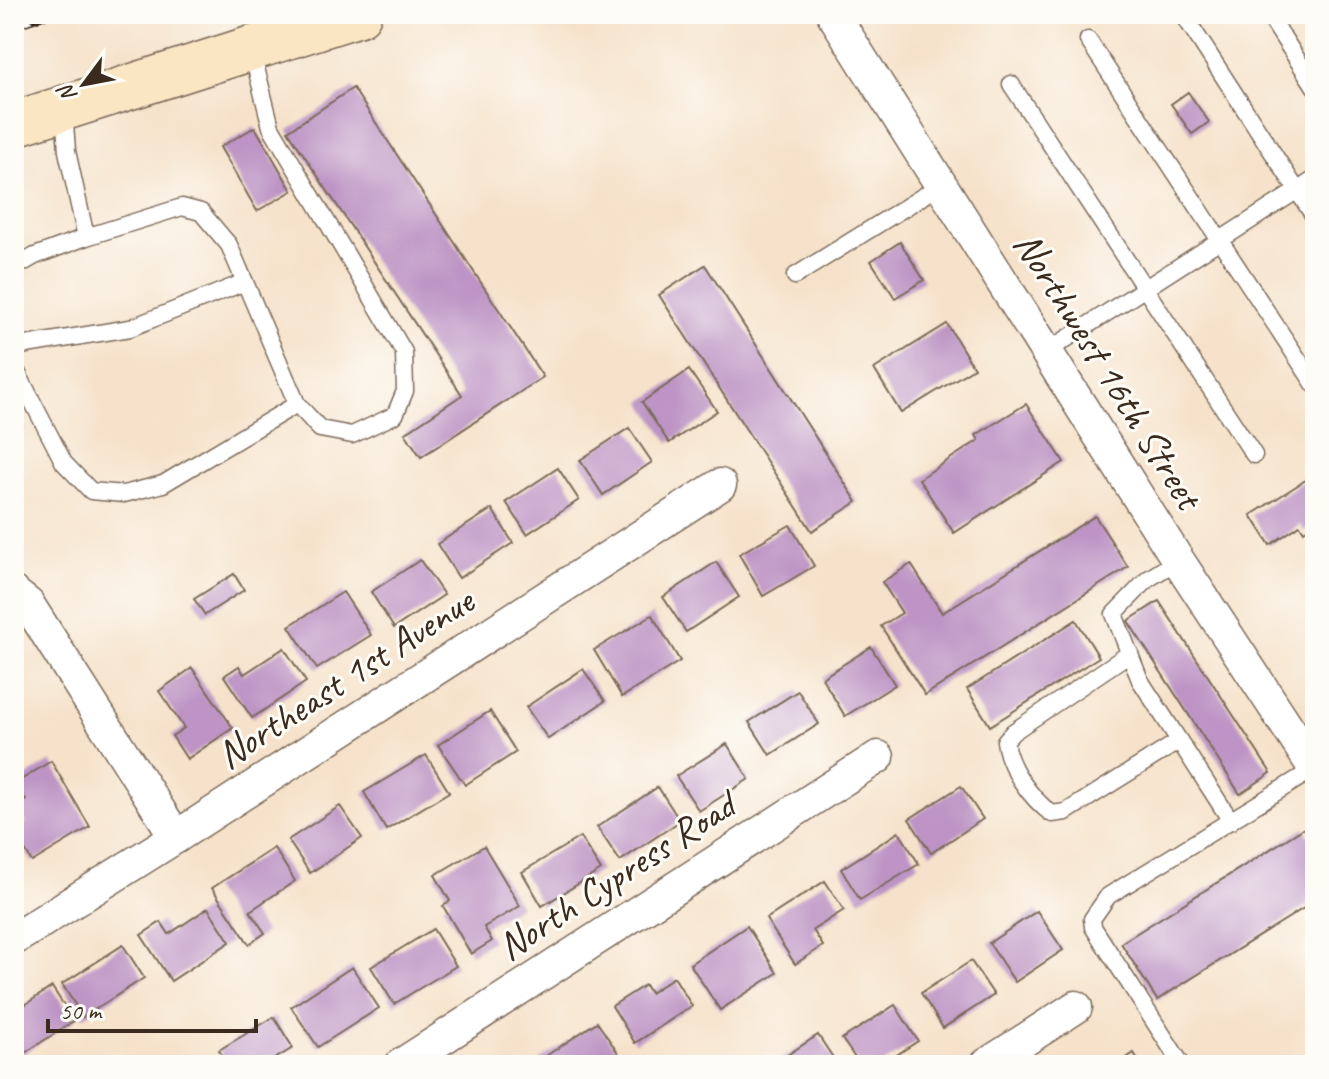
<svg xmlns="http://www.w3.org/2000/svg" width="1329" height="1079" font-family="Caveat,sans-serif">
	<style>
		.building { fill: #bd94c5 }
		.lines { fill: none; stroke-linecap: round; stroke-linejoin: round }
		.lane-casing { stroke: #7c6a5a; stroke-width: 19 }
		.street-casing { stroke: #7c6a5a; stroke-width: 35 }
		.secondary-casing { stroke: #7c6a5a; stroke-width: 47 }
		.lane { stroke: #fff; stroke-width: 16 }
		.street { stroke: #fff; stroke-width: 32 }
		.secondary { stroke: #fbe6c4; stroke-width: 44 }
		.rail-casing { stroke: #3b2a1e; stroke-width: 9 }
		.rail { stroke: #fdfcf7; stroke-width: 6; stroke-dasharray: 18; stroke-linecap: butt }
		.labels { text-anchor: middle; dominant-baseline: central; stroke-width: 6; stroke-linejoin: round; paint-order: stroke }
		.street-label { font-size: 40px; fill: #3b2a1e; stroke: #fdfcf7 }
	</style>
	<rect width="100%" height="100%" fill="#fdfcf7"/>
	<filter id="ink" filterUnits="userSpaceOnUse"><feTurbulence type="fractalNoise" baseFrequency=".0125" numOctaves="2"/><feDisplacementMap in="SourceGraphic" scale="16" xChannelSelector="R" yChannelSelector="G"/><feConvolveMatrix kernelMatrix="1 2 1 2 8 2 1 2 1" color-interpolation-filters="sRGB"/></filter>
	<filter id="wash" filterUnits="userSpaceOnUse"><feTurbulence type="fractalNoise" baseFrequency=".006" numOctaves="4" result="noise"/><feDisplacementMap in="SourceGraphic" scale="32" xChannelSelector="R" yChannelSelector="G"/><feGaussianBlur stdDeviation="1.8" result="paint"/><feColorMatrix in="noise" values="0 0 0 0 0 0 0 0 0 0 0 0 0 0 0 0 0 1.4 0 .05"/><feComposite in="paint" operator="in"/></filter>
	<g filter="url(#wash)">
		<rect width="100%" height="100%" fill="#f6e2ca"/>
		<g id="blocks">
			<!-- building -->
			<g class="building">
				<polygon points="353,88 543,377 421,457 405,433 462,395 288,131"/>
				<polygon points="1188,92 1209,122 1192,134 1171,104"/>
				<polygon points="255,127 292,191 257,211 220,147"/>
				<polygon points="900,242 924,280 895,298 871,261"/>
				<polygon points="705,265 857,502 812,531 659,295"/>
				<polygon points="947,324 974,368 901,413 874,369"/>
				<polygon points="689,370 717,411 669,443 642,402"/>
				<polygon points="1026,404 1064,462 954,533 919,479 979,440 976,435"/>
				<polygon points="629,428 652,462 603,495 580,460"/>
				<polygon points="558,468 579,500 527,534 506,502"/>
				<polygon points="1315,474 1315,524 1304,531 1300,525 1270,545 1251,515"/>
				<polygon points="492,509 513,543 459,578 437,544"/>
				<polygon points="1095,516 1128,567 925,695 881,626 902,613 882,582 911,564 942,613"/>
				<polygon points="790,525 814,566 763,596 739,554"/>
				<polygon points="420,560 444,595 394,628 371,592"/>
				<polygon points="716,562 739,597 686,632 663,597"/>
				<polygon points="234,574 244,590 205,615 194,599"/>
				<polygon points="343,592 371,635 317,669 289,626"/>
				<polygon points="1159,601 1271,773 1240,794 1128,621"/>
				<polygon points="652,615 680,661 622,697 594,650"/>
				<polygon points="1076,620 1099,657 990,726 967,689"/>
				<polygon points="871,647 895,685 845,716 822,678"/>
				<polygon points="284,648 306,682 252,718 224,676 239,666 244,674"/>
				<polygon points="192,668 233,728 187,759 172,736 184,728 159,691"/>
				<polygon points="583,669 605,701 548,739 526,707"/>
				<polygon points="798,691 819,724 770,755 749,722"/>
				<polygon points="490,711 516,752 465,785 438,745"/>
				<polygon points="727,744 749,779 699,811 676,776"/>
				<polygon points="426,755 449,792 386,830 364,792"/>
				<polygon points="51,761 90,827 32,862 14,832 25,823 15,806 26,800 16,783"/>
				<polygon points="961,786 983,819 931,853 909,819"/>
				<polygon points="658,787 680,821 620,861 597,827"/>
				<polygon points="340,806 362,838 310,873 288,840"/>
				<polygon points="1304,828 1315,845 1315,901 1157,1000 1121,943"/>
				<polygon points="899,832 919,864 860,900 841,869"/>
				<polygon points="580,837 601,870 542,906 522,872"/>
				<polygon points="484,846 520,906 484,927 492,941 471,954 443,906 450,901 435,875"/>
				<polygon points="274,848 295,881 250,911 265,933 249,944 212,888"/>
				<polygon points="825,881 844,910 813,930 823,946 795,964 766,919"/>
				<polygon points="208,908 230,942 171,981 141,935 161,922 169,934"/>
				<polygon points="1037,911 1063,950 1015,982 989,943"/>
				<polygon points="747,926 777,973 720,1010 690,964"/>
				<polygon points="433,929 456,966 394,1004 371,967"/>
				<polygon points="123,945 144,978 83,1017 62,984"/>
				<polygon points="971,961 994,995 943,1028 921,993"/>
				<polygon points="352,967 379,1008 318,1047 291,1007"/>
				<polygon points="674,977 692,1006 635,1043 612,1006 645,985 650,993"/>
				<polygon points="52,987 74,1021 14,1060 14,1012"/>
				<polygon points="895,1005 918,1041 881,1065 860,1065 842,1039"/>
				<polygon points="274,1017 293,1048 268,1063 270,1065 228,1065 219,1050"/>
				<polygon points="597,1022 618,1053 600,1065 543,1065 540,1060"/>
				<polygon points="818,1035 838,1065 772,1065"/>
				<polygon points="1134,1053 1141,1065 1116,1065"/>
				<polygon points="184,1055 191,1065 169,1065"/>
			</g>
		</g>
	</g>
	<g filter="url(#ink)">
		<use href="#blocks" fill-opacity="0" stroke="#7c6a5a" stroke-width="2"/>
		<g class="lines">
			<defs>
				<g id="lane">
					<polyline points="1183,14 1315,218"/>
					<polyline points="1268,14 1315,87"/>
					<polyline points="1088,40 1315,385"/>
					<polyline points="1011,84 1254,455"/>
					<polyline points="64,110 67,151 86,237 182,207 201,212 229,245 297,404 320,429 352,435 395,415 405,391 404,352 271,127 251,48"/>
					<polyline points="14,268 35,256 86,237"/>
					<polyline points="795,276 941,185"/>
					<polyline points="14,347 130,328 245,282"/>
					<polyline points="1046,352 1315,179"/>
					<polyline points="14,366 64,463 91,491 124,494 163,484 297,404"/>
					<polyline points="1178,560 1148,579 1114,614 1140,680 1231,821"/>
					<path d="M 1130,653 L 1013,732 L 1005,741 C 1008,767 1031,799 1052,814 L 1066,812 L 1179,741"/>
					<polyline points="1182,1065 1093,927 1092,919 1108,896 1314,769"/>
				</g>
				<g id="street">
					<polyline points="833,14 1178,560 1315,769"/>
					<polyline points="14,593 28,604 176,837"/>
					<polyline points="14,939 176,837 720,485"/>
					<polyline points="401,1065 878,757"/>
					<polyline points="986,1065 1076,1007"/>
				</g>
				<polyline id="secondary" points="14,124 359,14"/>
			</defs>
			<!-- lane casing -->
			<use href="#lane" class="lane-casing"/>
			<!-- street casing -->
			<use href="#street" class="street-casing"/>
			<!-- secondary casing -->
			<use href="#secondary" class="secondary-casing"/>
			<!-- lane -->
			<use href="#lane" class="lane"/>
			<!-- street -->
			<use href="#street" class="street"/>
			<!-- secondary -->
			<use href="#secondary" class="secondary"/>
			<defs>
				<polyline id="rail" points="14,25 48,14"/>
			</defs>
			<!-- rail casing -->
			<use href="#rail" class="rail-casing"/>
			<!-- rail -->
			<use href="#rail" class="rail"/>
		</g>
	</g>
	<g class="labels">
		<!-- street labels -->
		<g class="street-label">
			<text transform="translate(1108 370) rotate(58)">Northwest 16th Street</text>
			<text transform="translate(345 678) rotate(-33)">Northeast 1st Avenue</text>
			<text transform="translate(616 876) rotate(-33)">North Cypress Road</text>
		</g>
	</g>
	<!-- margin -->
	<rect width="1329" height="1079" fill="none" stroke="#fdfcf7" stroke-width="48"/>
	<!-- north arrow -->
	<g transform="translate(84 84) rotate(238)" stroke="#fdfcf7" stroke-width="6" paint-order="stroke">
	<path d="M0-6L14 30L0 20L-14 30Z" fill="#3b2a1e"/>
	<text y="-12" font-size="22" font-weight="bold" text-anchor="middle" fill="#3b2a1e">N</text>
	</g>
	<!-- scale -->
	<path d="M48 1019v12h208v-12" fill="none" stroke="#3b2a1e" stroke-width="4"/>
	<text x="60" y="1019" font-size="24" fill="#3b2a1e" stroke="#fdfcf7" stroke-width="6" paint-order="stroke">50 m</text>
</svg>
